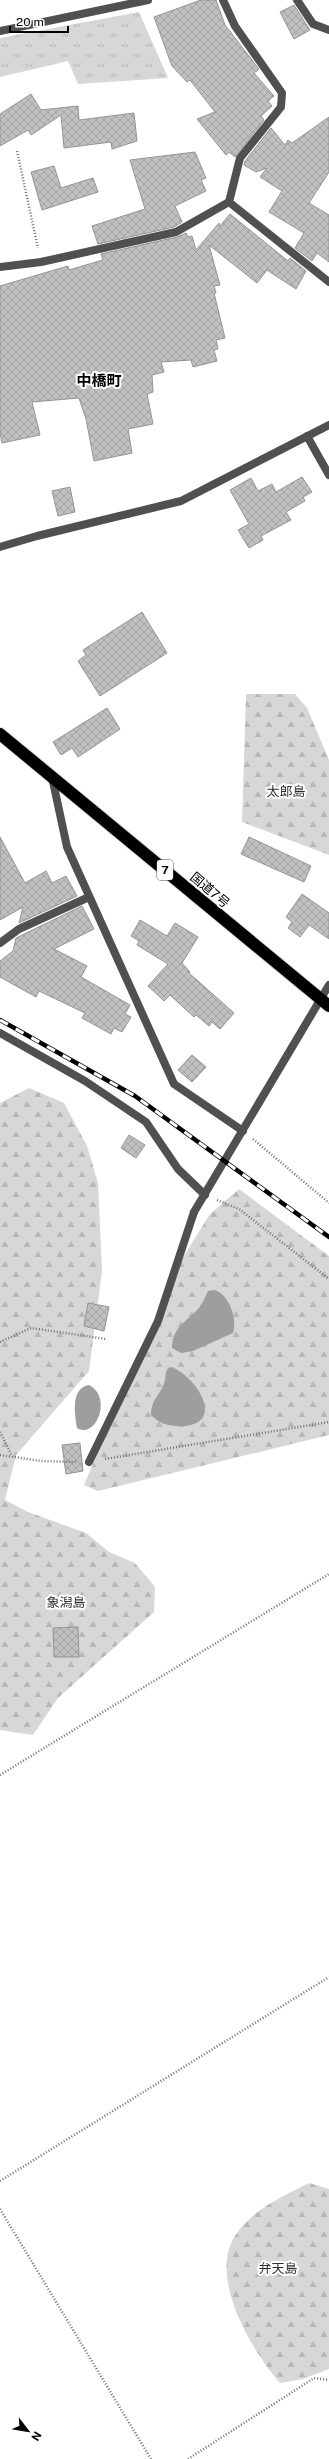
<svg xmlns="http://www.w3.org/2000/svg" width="329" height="2459" font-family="'Public Sans','Noto Sans JP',sans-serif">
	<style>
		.forest { fill: url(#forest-firs) }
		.park { fill: url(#park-tufts) }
		.water { fill: #9e9e9e }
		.building { fill: url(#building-cross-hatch); stroke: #949494 }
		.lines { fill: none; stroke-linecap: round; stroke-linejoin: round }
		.highway-casing { stroke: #dbdbdb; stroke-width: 14 }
		.path { stroke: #727272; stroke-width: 2.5; stroke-dasharray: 1 2; stroke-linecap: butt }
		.lane { stroke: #505050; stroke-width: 8 }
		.street { stroke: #505050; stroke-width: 8 }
		.highway { stroke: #000; stroke-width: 12 }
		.rail-casing { stroke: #000; stroke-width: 4.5 }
		.rail { stroke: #fff; stroke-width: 3; stroke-dasharray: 9; stroke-linecap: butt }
		.labels { text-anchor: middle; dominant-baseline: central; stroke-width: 4; stroke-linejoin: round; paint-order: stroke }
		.shield { fill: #fff; stroke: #4c4c4c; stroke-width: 1 }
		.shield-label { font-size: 12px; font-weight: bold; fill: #000 }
		.park-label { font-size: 13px; fill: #2e2e2e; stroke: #fff }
		.street-label { font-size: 13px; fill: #000; stroke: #fff }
		.quarter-label { font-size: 15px; font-weight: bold; fill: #000; stroke: #fff }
	</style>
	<defs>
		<pattern id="forest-firs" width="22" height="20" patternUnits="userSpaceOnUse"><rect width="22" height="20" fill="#d7d7d7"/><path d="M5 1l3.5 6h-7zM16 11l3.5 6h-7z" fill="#b7b7b7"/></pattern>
		<pattern id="park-tufts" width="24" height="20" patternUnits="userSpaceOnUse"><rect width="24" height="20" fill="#d7d7d7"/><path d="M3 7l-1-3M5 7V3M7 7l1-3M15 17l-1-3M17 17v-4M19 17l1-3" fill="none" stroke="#b7b7b7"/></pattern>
		<pattern id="building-cross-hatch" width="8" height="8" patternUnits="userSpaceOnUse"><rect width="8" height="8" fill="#c0c0c0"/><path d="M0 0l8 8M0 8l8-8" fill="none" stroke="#a3a3a3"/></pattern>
	</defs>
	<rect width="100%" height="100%" fill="#fff"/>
	<!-- forest -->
	<g class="forest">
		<polygon points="246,694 295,694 307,708 329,760 329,855 242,822"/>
		<polygon points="29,1088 64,1103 87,1146 98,1183 102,1271 89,1371 16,1455 5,1500 28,1512 86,1533 109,1552 135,1563 155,1587 154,1612 58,1698 33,1735 0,1730 0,1103"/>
		<polygon points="239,1189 329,1256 329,1435 98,1491 84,1485 177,1267 210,1214"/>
		<path d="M 309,2183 L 329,2189 L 329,2369 L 303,2379 L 280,2383 C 252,2351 208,2278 235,2236 C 252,2209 282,2197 309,2183 Z"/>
	</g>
	<!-- park -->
	<polygon class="park" points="139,12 168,78 78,84 68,61 0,77 0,38"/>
	<!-- water -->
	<g class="water">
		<path d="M 214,1290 C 229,1293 238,1320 233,1333 L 193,1351 L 181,1353 L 172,1348 C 172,1328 186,1322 197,1310 C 202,1306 205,1297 208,1291 Z"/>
		<path d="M 172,1367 C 201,1380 227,1429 176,1426 C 165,1425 159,1423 151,1415 C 151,1398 162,1394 165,1380 C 166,1375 165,1373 168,1368 Z"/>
		<path d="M 89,1385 C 113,1397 96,1440 77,1428 C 75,1415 70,1388 89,1385 Z"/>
	</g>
	<!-- building -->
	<g class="building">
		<polygon points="201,0 216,0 225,25 259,69 254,73 274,96 268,101 272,106 261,116 264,120 235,157 229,152 226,155 197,119 215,112 190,80 187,82 172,66 154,17"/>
		<polygon points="294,5 310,30 294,39 280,12"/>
		<polygon points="31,94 41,110 78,106 79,120 134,113 137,141 112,149 111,142 64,148 61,115 31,135 28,130 0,146 0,114"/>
		<polygon points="329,117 329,172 309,203 329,215 329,262 317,253 312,261 295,248 304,233 269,212 282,191 260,177 267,168 256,172 244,165 245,161 271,128 285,145 288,140 292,143"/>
		<polygon points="195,152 206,178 201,180 206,191 175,206 182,222 174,227 98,244 92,226 145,209 130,160"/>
		<polygon points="54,166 61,188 93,178 98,192 42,210 31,172"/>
		<polygon points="230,214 288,261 290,258 306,271 296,289 267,270 257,283 209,245 220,285 214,286 216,293 214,293 225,338 216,340 218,349 214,350 217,361 193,367 191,360 161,362 164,372 152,375 153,392 147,394 153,424 128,429 132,453 94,461 86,419 79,398 32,402 40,435 2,443 0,433 0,286 68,266 69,270 103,260 101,254 177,237 186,233 188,237 192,236 196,250 219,223 220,226"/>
		<polygon points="302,477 312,492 303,497 305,501 286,512 291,520 261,536 263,540 249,548 238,530 249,524 230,490 251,478 258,491 272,484 276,492"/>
		<polygon points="70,487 75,512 58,516 52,491"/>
		<polygon points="142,612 167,653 100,696 78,661 86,655 83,650"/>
		<polygon points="107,708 120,729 78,757 72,748 61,755 53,742"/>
		<polygon points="0,837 25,883 46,871 52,883 66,876 77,896 19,923 23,907 0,920"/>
		<polygon points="249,837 311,866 304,882 241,854"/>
		<polygon points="302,894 329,913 329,939 309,925 300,937 288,928 292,922 286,917"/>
		<polygon points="82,906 94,929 54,949 87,966 81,977 130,1005 125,1014 131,1017 122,1032 114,1028 111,1034 82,1018 85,1013 39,991 36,997 0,977 0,961 13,951 16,938"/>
		<polygon points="140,920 167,936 175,923 198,937 182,963 190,972 189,973 234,1013 220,1029 212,1022 209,1026 196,1015 194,1017 170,995 164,1001 148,986 168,964 137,945 139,941 131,936"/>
		<polygon points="192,1055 206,1067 192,1082 178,1070"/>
		<polygon points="129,1135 145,1145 136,1158 121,1148"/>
		<polygon points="88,1303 109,1307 104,1331 84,1326"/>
		<polygon points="80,1443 83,1471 66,1474 62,1445"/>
		<polygon points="78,1627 79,1657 54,1657 53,1628"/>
	</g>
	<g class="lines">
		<defs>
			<polyline id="highway" points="0,734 329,1006"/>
		</defs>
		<!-- highway casing -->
		<use href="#highway" class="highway-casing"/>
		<!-- path -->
		<g class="path">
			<polyline points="17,151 38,248"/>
			<polyline points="253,1139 329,1203"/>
			<polyline points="217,1200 239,1209 329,1279"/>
			<polyline points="0,1342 31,1328 106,1339"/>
			<polyline points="0,1432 12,1456"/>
			<polyline points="0,1455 41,1461 76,1462"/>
			<polyline points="105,1459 329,1422"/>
			<polyline points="0,1775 329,1574"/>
			<polyline points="0,2181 329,1977"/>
			<polyline points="0,2209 151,2459"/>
			<polyline points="188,2459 314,2378 329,2380"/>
		</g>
		<!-- lane -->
		<polyline class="lane" points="89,1462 158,1321 194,1212"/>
		<!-- street -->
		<g class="street">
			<polyline points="223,0 235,26 282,93 281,107 240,158 229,202"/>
			<polyline points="297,0 313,24 329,30"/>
			<polyline points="0,31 148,0"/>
			<polyline points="229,202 329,282"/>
			<polyline points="0,267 41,262 176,232 229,202"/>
			<polyline points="307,436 329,475"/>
			<polyline points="0,547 37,536 181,501 329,425"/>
			<polyline points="52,777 67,847 174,1084 243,1131"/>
			<polyline points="0,943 19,929 89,897"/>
			<polyline points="0,1033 85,1081 146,1122 178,1169 205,1195"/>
			<polyline points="194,1212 329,985"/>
		</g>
		<!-- highway -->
		<use href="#highway" class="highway"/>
		<defs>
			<polyline id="rail" points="0,1020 135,1096 329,1237"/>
		</defs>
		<!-- rail casing -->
		<use href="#rail" class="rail-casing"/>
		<!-- rail -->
		<use href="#rail" class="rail"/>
	</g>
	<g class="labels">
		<!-- shield labels -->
		<rect class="shield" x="157" y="860" width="16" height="20" rx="3"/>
		<g class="shield-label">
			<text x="165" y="870">7</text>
		</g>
		<!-- park labels -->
		<g class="park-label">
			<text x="286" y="791">太郎島</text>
			<text x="66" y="1602">象潟島</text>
			<text x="278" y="2268">弁天島</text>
		</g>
		<!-- street labels -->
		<g class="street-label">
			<text transform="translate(210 890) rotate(40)">国道7号</text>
		</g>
		<!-- quarter labels -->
		<g class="quarter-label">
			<text x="99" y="380">中橋町</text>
		</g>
	</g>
	<!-- north arrow -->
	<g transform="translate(28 2431) rotate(121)" stroke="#ffffff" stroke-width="3" paint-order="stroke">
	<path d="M0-3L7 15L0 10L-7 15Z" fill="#000000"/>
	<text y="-6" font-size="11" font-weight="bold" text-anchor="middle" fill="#000000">N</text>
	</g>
	<!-- scale -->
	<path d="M10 26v6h58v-6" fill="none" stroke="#000000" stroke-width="2"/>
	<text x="16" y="26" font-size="12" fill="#000000" stroke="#ffffff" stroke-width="3" paint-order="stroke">20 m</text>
</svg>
